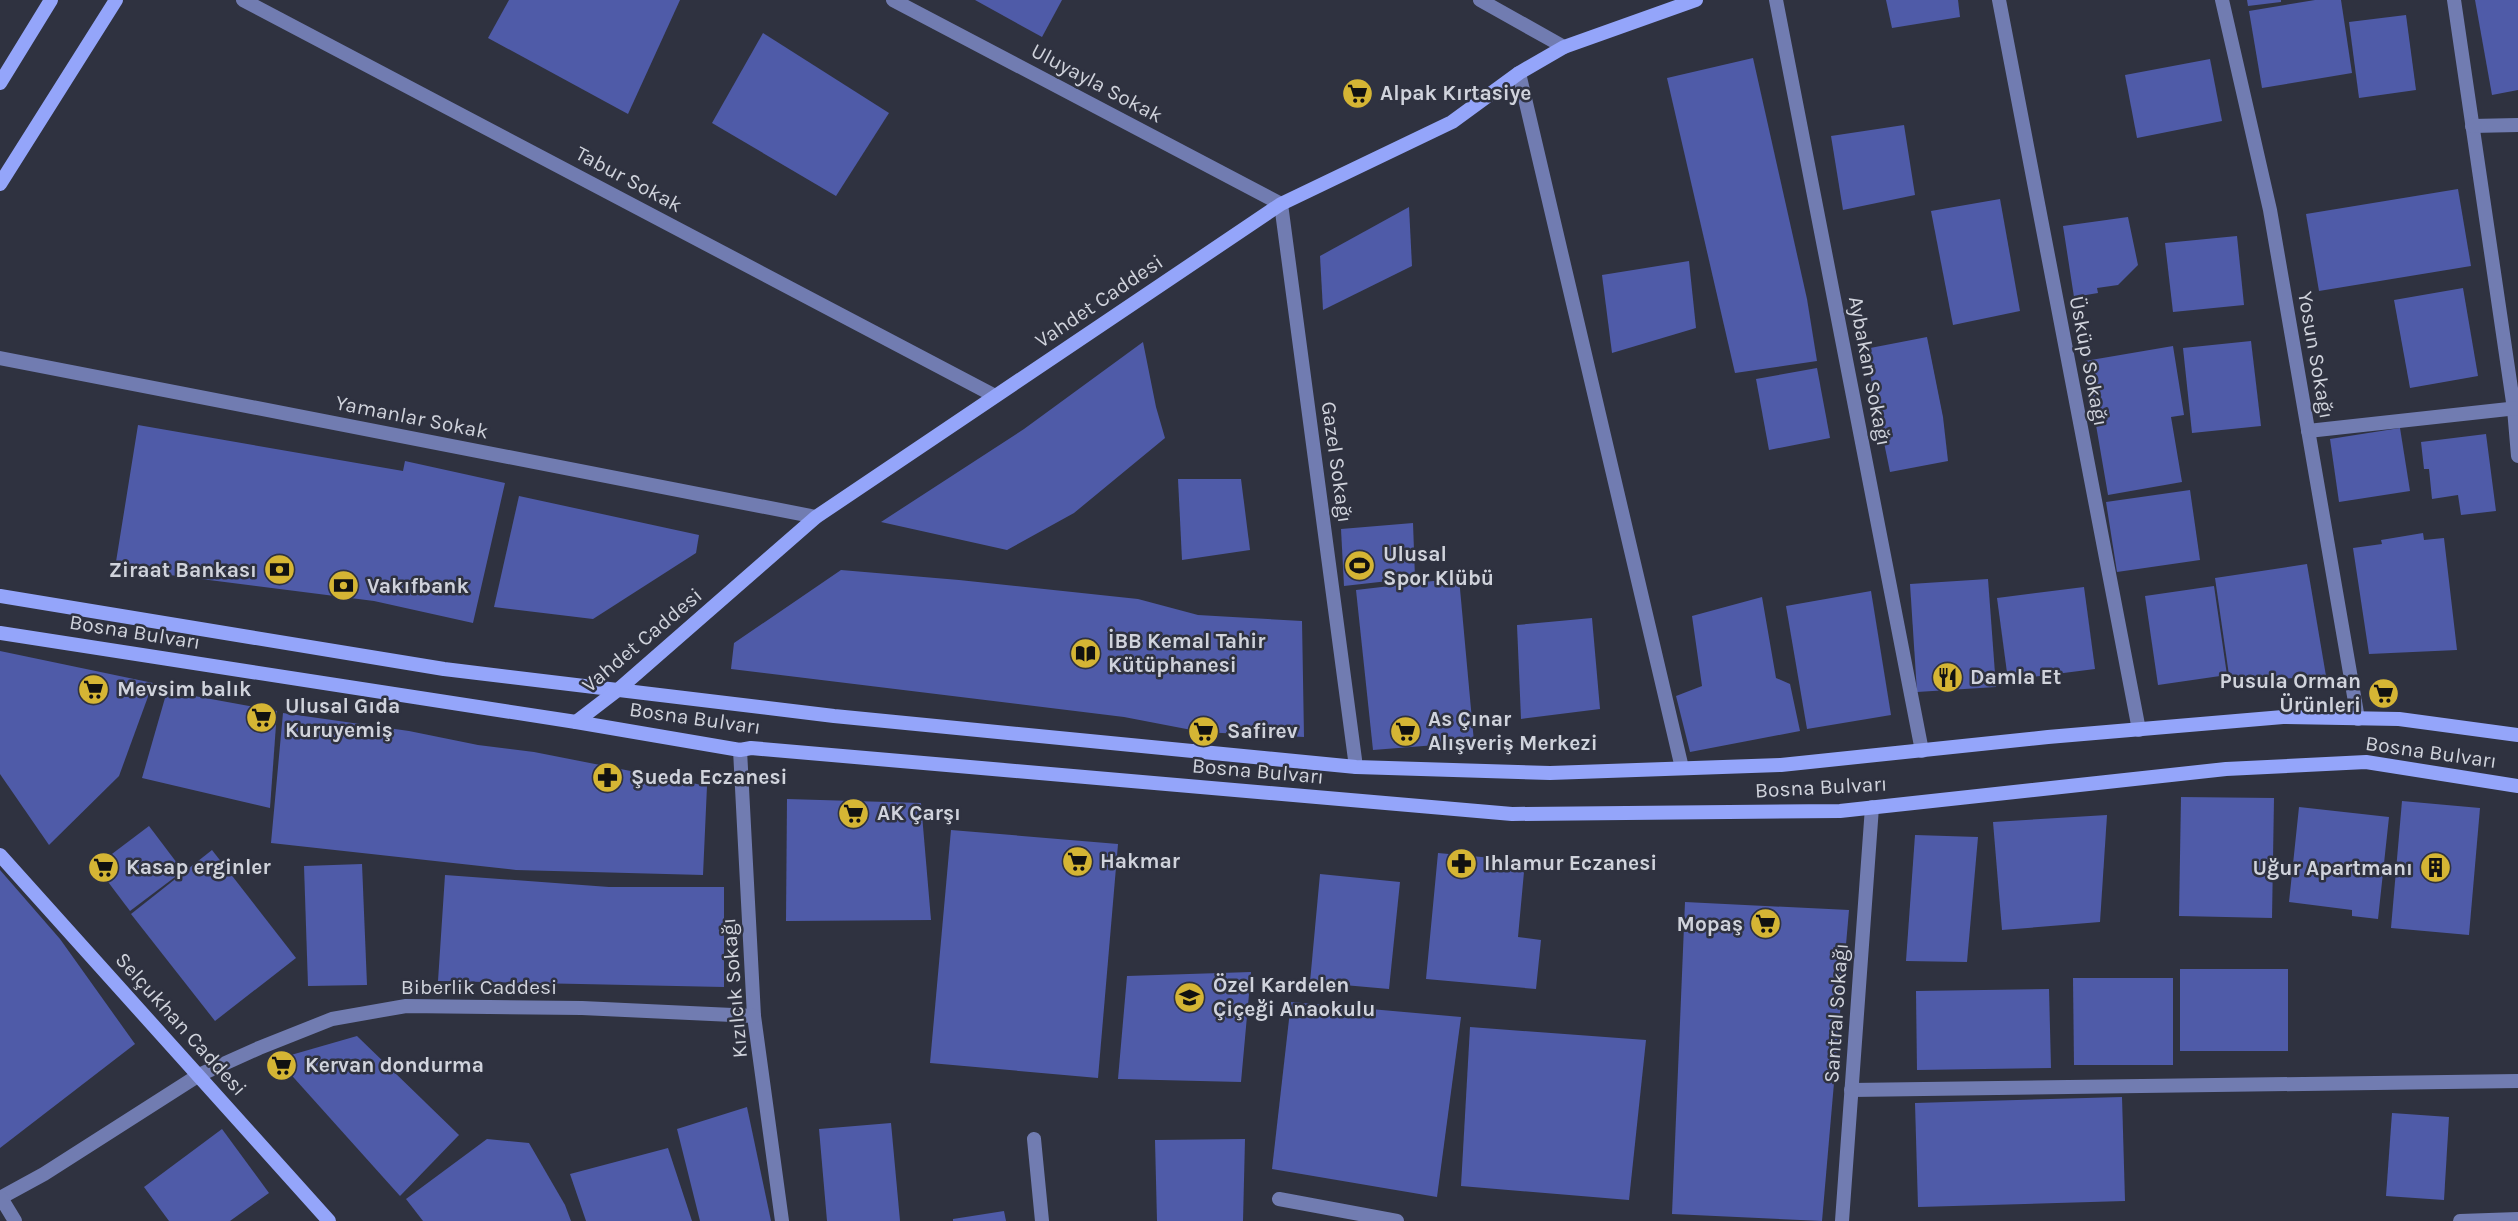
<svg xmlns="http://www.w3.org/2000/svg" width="2518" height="1221" font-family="Karla,sans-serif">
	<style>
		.building { fill: #4f5ba8 }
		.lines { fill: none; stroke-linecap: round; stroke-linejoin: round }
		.street { stroke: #717cb1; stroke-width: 14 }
		.secondary { stroke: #94a5fa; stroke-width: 14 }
		.labels { text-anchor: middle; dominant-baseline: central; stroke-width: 5; stroke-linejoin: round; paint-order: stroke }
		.street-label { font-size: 21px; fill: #d0d3dc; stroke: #2f3240 }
		.poi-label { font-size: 21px; font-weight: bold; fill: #d0d3dc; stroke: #2f3240; text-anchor: start }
	</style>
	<rect width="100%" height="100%" fill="#2f3240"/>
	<!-- building -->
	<g class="building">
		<polygon points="509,0 680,0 628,114 488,38"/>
		<polygon points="975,0 1062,0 1042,37"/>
		<polygon points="1886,0 1958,0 1960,17 1892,28"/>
		<polygon points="2247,0 2281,0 2281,2 2248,6"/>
		<polygon points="2315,0 2341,0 2352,73 2262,88 2249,11"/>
		<polygon points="2475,0 2518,0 2518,90 2492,95"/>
		<polygon points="2406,15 2416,90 2359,98 2349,22"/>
		<polygon points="763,33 889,113 836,196 712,123"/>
		<polygon points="1753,58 1807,299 1817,361 1735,373 1667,78"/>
		<polygon points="2210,59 2222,121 2137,138 2125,75"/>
		<polygon points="1904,125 1915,195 1843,210 1831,136"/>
		<polygon points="2458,189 2471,266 2319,291 2306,214"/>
		<polygon points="2000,199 2020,311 1953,325 1931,211"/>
		<polygon points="1409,207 1412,266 1323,310 1320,256"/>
		<polygon points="2128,217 2138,265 2118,285 2097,288 2098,293 2074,297 2063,226"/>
		<polygon points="2237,236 2244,305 2173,312 2165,243"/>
		<polygon points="1689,261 1696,328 1612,353 1602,275"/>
		<polygon points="2463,288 2478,376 2410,388 2394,300"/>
		<polygon points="1927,337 1943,417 1948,461 1890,472 1865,349"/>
		<polygon points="2251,341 2261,426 2192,433 2183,348"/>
		<polygon points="1143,342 1156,407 1165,438 1074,513 1007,550 881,522 1024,429"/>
		<polygon points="2173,346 2184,415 2171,417 2182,482 2108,495 2085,361"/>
		<polygon points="1817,368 1830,438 1769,450 1756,379"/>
		<polygon points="138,425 403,471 405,461 505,483 473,623 374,601 115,568"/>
		<polygon points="2400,428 2410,491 2339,502 2330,439"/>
		<polygon points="2486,434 2496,511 2461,515 2458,495 2432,499 2429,469 2424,469 2421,442"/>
		<polygon points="1178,479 1241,479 1250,550 1182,560"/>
		<polygon points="2190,490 2200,560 2117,572 2106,502"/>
		<polygon points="519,496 699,535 696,553 593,619 494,607"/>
		<polygon points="1413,523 1415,578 1344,586 1341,529"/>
		<polygon points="2423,533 2424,540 2444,538 2457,650 2369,654 2353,548 2382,544 2381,540"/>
		<polygon points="2307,564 2326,676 2230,682 2215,578"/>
		<polygon points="841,570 959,580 1138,599 1198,615 1302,621 1304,737 1202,732 1124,717 731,669 734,643"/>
		<polygon points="1459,578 1474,742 1373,750 1356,590"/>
		<polygon points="1988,579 1996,687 1917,692 1910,584"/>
		<polygon points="2214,586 2227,675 2158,685 2145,596"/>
		<polygon points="2084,587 2095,669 2008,680 1997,598"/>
		<polygon points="1871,591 1891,715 1807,729 1786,606"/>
		<polygon points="1762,597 1776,678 1790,684 1800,731 1690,752 1676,696 1702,686 1692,616"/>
		<polygon points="1592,618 1600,709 1521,719 1517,625"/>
		<polygon points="0,651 153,683 119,776 49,845 0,774"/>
		<polygon points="167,691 277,711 270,808 142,778"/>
		<polygon points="283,713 409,731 478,745 534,752 707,786 703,875 516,870 271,843"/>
		<polygon points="2181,797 2274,798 2272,918 2179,916"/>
		<polygon points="787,799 921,803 931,920 786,921"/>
		<polygon points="2402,801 2480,808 2469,935 2391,928"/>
		<polygon points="2299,807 2389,817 2378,919 2352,916 2352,910 2289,902"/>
		<polygon points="2107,815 2100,922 2002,930 1993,822"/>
		<polygon points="149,826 183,871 130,911 96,866"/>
		<polygon points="951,830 1118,844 1098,1078 930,1063"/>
		<polygon points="1915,835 1978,837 1967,962 1906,961"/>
		<polygon points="212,850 296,958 215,1021 131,914"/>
		<polygon points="1438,853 1525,861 1518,937 1541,940 1536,989 1426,979"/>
		<polygon points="362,864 367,985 308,986 304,866"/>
		<polygon points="0,870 60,939 135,1044 0,1148"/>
		<polygon points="1320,874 1400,882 1389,989 1310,982"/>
		<polygon points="445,875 609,887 724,887 724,987 438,981"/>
		<polygon points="1685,902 1849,910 1822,1221 1672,1214"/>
		<rect x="2180" y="969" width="108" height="82"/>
		<polygon points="1251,972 1241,1082 1118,1079 1127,976"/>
		<polygon points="2073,978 2173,978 2173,1065 2074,1065"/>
		<polygon points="2049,989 2051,1068 1917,1070 1916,991"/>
		<polygon points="1291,1002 1461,1017 1437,1197 1272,1169"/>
		<polygon points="1470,1027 1646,1040 1629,1200 1461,1186"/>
		<polygon points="357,1036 459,1135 400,1196 277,1059"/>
		<polygon points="2122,1097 2125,1201 1918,1207 1915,1103"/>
		<polygon points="747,1107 771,1221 700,1221 677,1129"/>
		<polygon points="2392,1113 2449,1117 2444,1200 2386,1196"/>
		<polygon points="891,1123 900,1221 827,1221 819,1129"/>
		<polygon points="222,1129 269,1193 230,1221 169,1221 144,1187"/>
		<polygon points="487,1139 529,1143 565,1205 571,1221 423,1221 406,1199"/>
		<polygon points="1245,1139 1243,1221 1157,1221 1155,1140"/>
		<polygon points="668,1148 692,1221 586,1221 570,1174"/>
		<polygon points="1004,1211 1006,1221 953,1221 953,1219"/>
	</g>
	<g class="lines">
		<!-- street -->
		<g class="street">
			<polyline points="243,0 995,396"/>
			<polyline points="893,0 1281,204 1356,767"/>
			<polyline points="1480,0 1564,47"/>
			<polyline points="1776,0 1922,751"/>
			<polyline points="1999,0 2139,730"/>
			<polyline points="2222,0 2270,210 2358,719"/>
			<polyline points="2454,0 2514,409 2518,456"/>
			<polyline points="1519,73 1682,768"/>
			<polyline points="2472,126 2518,125"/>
			<polyline points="0,358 816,517"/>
			<polyline points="2308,431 2518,408"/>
			<polyline points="740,750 754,1016 782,1221"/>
			<polyline points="1851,1090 2518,1081"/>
			<polyline points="1034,1139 1042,1221"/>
			<polyline points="0,1198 44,1174 199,1075 259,1048 332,1019 406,1006 582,1008 754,1016"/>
			<polyline points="1,1198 15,1221"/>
			<polyline points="1279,1199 1397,1221"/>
			<polyline points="1842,1221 1872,807"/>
			<polyline points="2460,1221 2518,1219"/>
		</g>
		<!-- secondary -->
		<g class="secondary">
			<polyline points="0,83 51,0"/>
			<polyline points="0,184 116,0"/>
			<polyline points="0,596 444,669 834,716 1356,767 1550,773 1781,765 2048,737 2283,717 2399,719 2518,735"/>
			<polyline points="0,633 576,722 740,750 751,748 1512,814 1840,811 2226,769 2366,762 2518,786"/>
			<polyline points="576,722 619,689 816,517 1281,204 1452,122 1519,73 1564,47 1696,0"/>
			<polyline points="0,855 329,1221"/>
		</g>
	</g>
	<!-- icons -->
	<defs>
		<symbol id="supermarket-disc" viewBox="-11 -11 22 22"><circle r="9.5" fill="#d5b534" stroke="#2f3240"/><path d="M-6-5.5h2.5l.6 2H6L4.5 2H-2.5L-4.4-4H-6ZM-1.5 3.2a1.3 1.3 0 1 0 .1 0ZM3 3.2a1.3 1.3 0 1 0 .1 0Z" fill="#111"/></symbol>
		<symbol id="stadium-disc" viewBox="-11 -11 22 22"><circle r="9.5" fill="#d5b534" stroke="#2f3240"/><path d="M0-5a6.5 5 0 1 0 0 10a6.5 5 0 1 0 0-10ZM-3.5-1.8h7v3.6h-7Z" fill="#111"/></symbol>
		<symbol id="bank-disc" viewBox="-11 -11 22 22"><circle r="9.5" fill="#d5b534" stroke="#2f3240"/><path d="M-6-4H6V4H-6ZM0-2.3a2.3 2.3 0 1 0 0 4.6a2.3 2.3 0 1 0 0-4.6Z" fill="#111"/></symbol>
		<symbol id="library-disc" viewBox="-11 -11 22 22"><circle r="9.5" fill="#d5b534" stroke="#2f3240"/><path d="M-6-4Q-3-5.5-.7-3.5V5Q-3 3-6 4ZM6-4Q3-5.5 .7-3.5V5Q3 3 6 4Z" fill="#111"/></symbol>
		<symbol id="restaurant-disc" viewBox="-11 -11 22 22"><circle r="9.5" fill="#d5b534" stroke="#2f3240"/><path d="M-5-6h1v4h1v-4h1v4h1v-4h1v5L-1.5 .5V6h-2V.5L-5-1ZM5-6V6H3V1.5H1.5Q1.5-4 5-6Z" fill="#111"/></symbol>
		<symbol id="pharmacy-disc" viewBox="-11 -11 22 22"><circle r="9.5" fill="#d5b534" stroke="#2f3240"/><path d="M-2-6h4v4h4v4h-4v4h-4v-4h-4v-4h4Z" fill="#111"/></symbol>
		<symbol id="building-disc" viewBox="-11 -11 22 22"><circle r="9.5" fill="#d5b534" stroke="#2f3240"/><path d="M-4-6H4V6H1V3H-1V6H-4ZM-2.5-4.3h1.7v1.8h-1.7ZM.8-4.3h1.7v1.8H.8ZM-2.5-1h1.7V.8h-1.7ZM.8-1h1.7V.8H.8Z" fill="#111"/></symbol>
		<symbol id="school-disc" viewBox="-11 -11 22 22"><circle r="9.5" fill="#d5b534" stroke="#2f3240"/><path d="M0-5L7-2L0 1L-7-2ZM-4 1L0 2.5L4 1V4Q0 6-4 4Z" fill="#111"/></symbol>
	</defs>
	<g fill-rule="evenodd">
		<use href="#supermarket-disc" x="1340" y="76" width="35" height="35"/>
		<use href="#stadium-disc" x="1342" y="548" width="35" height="35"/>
		<use href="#bank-disc" x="262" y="552" width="35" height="35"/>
		<use href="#bank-disc" x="326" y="568" width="35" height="35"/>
		<use href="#library-disc" x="1068" y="636" width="35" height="35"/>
		<use href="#restaurant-disc" x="1930" y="660" width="35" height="35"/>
		<use href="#supermarket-disc" x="76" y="672" width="35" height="35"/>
		<use href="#supermarket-disc" x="2366" y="676" width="35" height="35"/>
		<use href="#supermarket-disc" x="244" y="700" width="35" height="35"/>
		<use href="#supermarket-disc" x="1186" y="714" width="35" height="35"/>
		<use href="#supermarket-disc" x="1388" y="714" width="35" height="35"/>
		<use href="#pharmacy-disc" x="590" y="760" width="35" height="35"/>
		<use href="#supermarket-disc" x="836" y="796" width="35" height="35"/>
		<use href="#supermarket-disc" x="1060" y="844" width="35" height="35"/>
		<use href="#pharmacy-disc" x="1444" y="846" width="35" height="35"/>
		<use href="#supermarket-disc" x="86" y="850" width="35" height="35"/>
		<use href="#building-disc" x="2418" y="850" width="35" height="35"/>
		<use href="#supermarket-disc" x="1748" y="906" width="35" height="35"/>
		<use href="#school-disc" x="1172" y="980" width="35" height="35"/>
		<use href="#supermarket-disc" x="264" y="1048" width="35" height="35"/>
	</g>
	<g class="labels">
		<!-- street labels -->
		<g class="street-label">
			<text transform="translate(1097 83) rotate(28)">Uluyayla Sokak</text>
			<text transform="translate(629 179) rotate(28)">Tabur Sokak</text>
			<text transform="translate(1099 301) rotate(-34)">Vahdet Caddesi</text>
			<text transform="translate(2316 355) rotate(80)">Yosun Sokağı</text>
			<text transform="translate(2089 361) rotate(79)">Üsküp Sokağı</text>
			<text transform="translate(1870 371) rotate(79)">Aybakan Sokağı</text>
			<text transform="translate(412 417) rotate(11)">Yamanlar Sokak</text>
			<text transform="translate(1337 462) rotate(82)">Gazel Sokağı</text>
			<text transform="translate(135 632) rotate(9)">Bosna Bulvarı</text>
			<text transform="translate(642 640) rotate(-40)">Vahdet Caddesi</text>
			<text transform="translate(695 718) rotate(8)">Bosna Bulvarı</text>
			<text transform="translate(2431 752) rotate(8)">Bosna Bulvarı</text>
			<text transform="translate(1258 771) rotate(5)">Bosna Bulvarı</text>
			<text transform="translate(1821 787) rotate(-3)">Bosna Bulvarı</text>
			<text x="479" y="987">Biberlik Caddesi</text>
			<text transform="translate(734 988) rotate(-95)">Kızılcık Sokağı</text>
			<text transform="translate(1836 1013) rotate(-86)">Santral Sokağı</text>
			<text transform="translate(181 1024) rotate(48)">Selçukhan Caddesi</text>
		</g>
		<!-- poi labels -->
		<g class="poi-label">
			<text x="1380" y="93">Alpak Kırtasiye</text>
			<text x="1383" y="554">Ulusal<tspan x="1383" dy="24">Spor Klübü</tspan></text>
			<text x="257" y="570" text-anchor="end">Ziraat Bankası</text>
			<text x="367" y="586">Vakıfbank</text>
			<text x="1108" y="641">İBB Kemal Tahir<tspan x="1108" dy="24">Kütüphanesi</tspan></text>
			<text x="1970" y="677">Damla Et</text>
			<text x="2361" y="681" text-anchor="end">Pusula Orman<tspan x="2361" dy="24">Ürünleri</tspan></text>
			<text x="117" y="689">Mevsim balık</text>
			<text x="285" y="706">Ulusal Gıda<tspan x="285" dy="24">Kuruyemiş</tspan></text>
			<text x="1428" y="719">As Çınar<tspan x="1428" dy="24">Alışveriş Merkezi</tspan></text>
			<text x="1227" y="731">Safirev</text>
			<text x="631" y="777">Şueda Eczanesi</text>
			<text x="877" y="813">AK Çarşı</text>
			<text x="1100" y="861">Hakmar</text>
			<text x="1484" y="863">Ihlamur Eczanesi</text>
			<text x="126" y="867">Kasap erginler</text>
			<text x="2413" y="868" text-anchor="end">Uğur Apartmanı</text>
			<text x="1743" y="924" text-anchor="end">Mopaş</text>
			<text x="1213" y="985">Özel Kardelen<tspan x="1213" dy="24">Çiçeği Anaokulu</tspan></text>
			<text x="305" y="1065">Kervan dondurma</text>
		</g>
	</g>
</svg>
